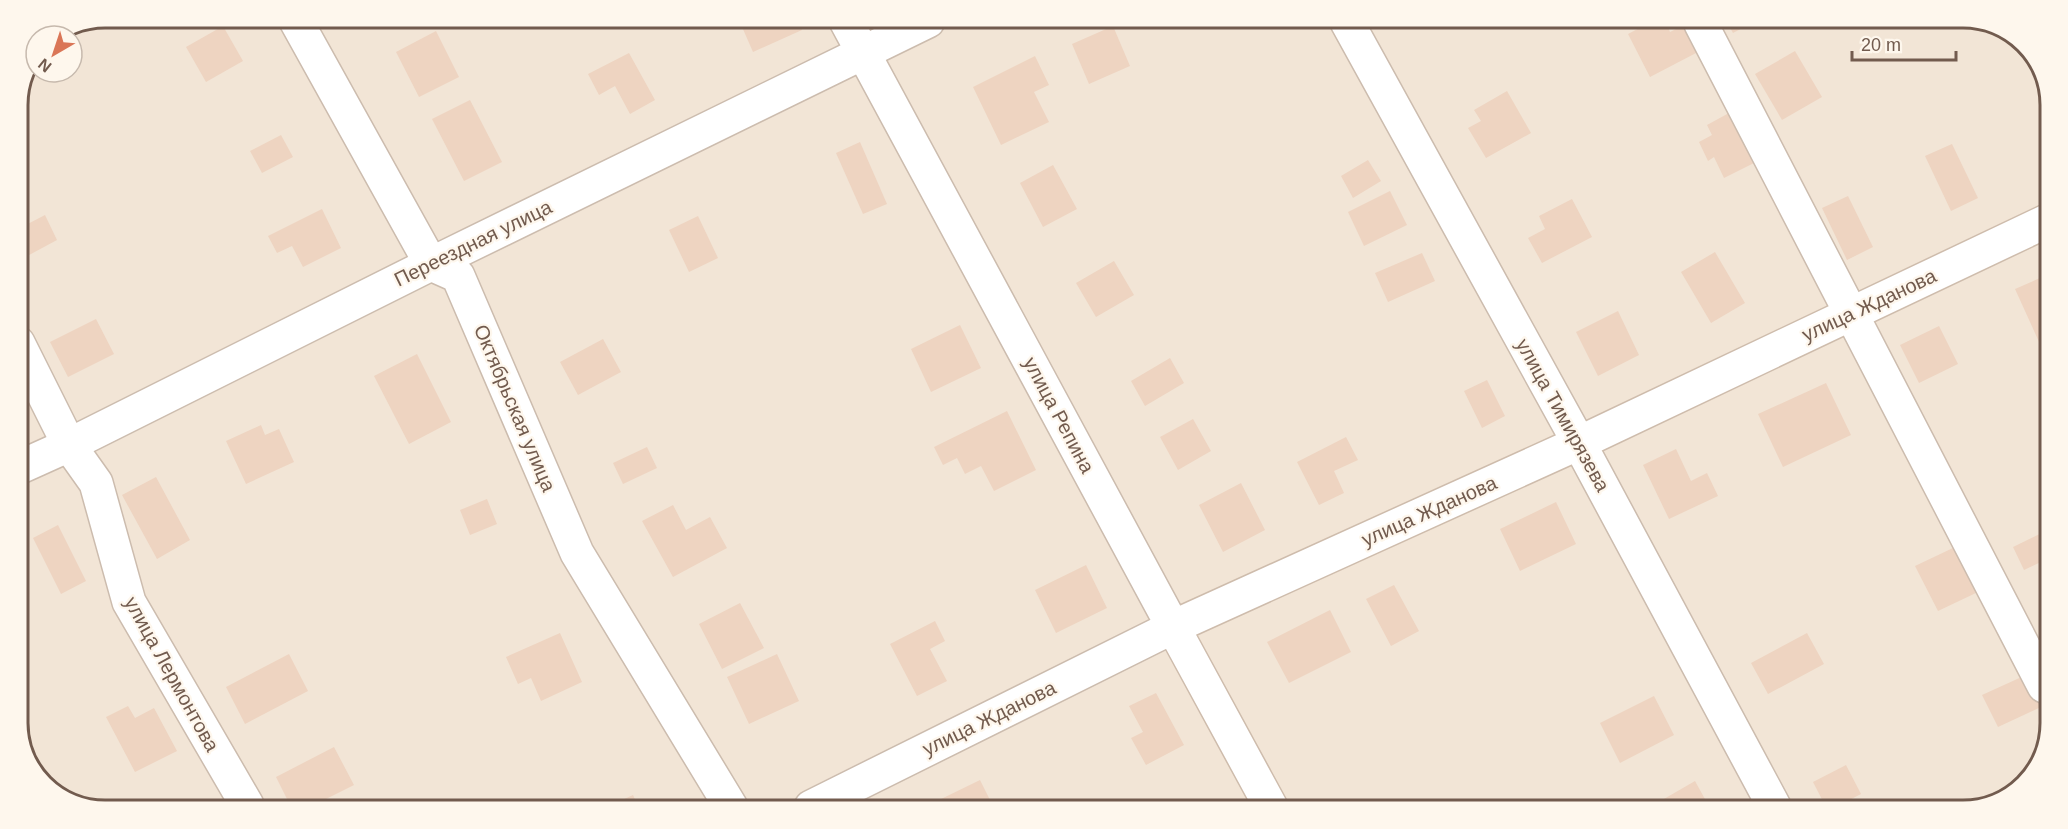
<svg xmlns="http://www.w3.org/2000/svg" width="2068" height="829" font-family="Helvetica,sans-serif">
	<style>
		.residential { fill: #f2e5d6 }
		.building { fill: #eed4c1 }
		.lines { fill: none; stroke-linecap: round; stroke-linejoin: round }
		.street-casing { stroke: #ccbcae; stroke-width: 36 }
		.secondary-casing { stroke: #cebcac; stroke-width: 36 }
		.street { stroke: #fff; stroke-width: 33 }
		.secondary { stroke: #fff; stroke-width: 33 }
		.labels { text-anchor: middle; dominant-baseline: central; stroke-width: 4.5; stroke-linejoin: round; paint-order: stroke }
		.street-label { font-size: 20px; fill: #725b4e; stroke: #fef7ed }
		.rim { fill: none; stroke: #725b4e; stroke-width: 3 }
	</style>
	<rect width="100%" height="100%" fill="#fbf3e7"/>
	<!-- residential -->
	<polygon class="residential" points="106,18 1996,25 2035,57 2050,100 2043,757 2011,796 1963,811 72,804 36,776 18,729 18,100 36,61 36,72 72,72 72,36 62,36"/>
	<!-- building -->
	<g class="building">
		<polygon points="739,20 798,20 802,30 753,52"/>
		<polygon points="1649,23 1666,23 1670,32 1684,25 1698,52 1650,77 1628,34"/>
		<polygon points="1728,24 1750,24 1733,33"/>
		<polygon points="223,26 243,61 206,82 186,47"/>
		<polygon points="1113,26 1130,66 1089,84 1072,44"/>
		<polygon points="436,31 459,77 419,97 396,52"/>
		<polygon points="1795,51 1822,97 1782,120 1755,74"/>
		<polygon points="629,53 655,100 630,114 615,86 599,95 588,74"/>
		<polygon points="1035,56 1049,85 1034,92 1049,122 1001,145 973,87"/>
		<polygon points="1507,91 1531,133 1486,158 1468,128 1481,121 1474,110"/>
		<polygon points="470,100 502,162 464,181 432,119"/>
		<polygon points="1729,113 1754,163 1724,178 1714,157 1708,161 1699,142 1712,135 1707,125"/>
		<polygon points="281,135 293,157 262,173 250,151"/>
		<polygon points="860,142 887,204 863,214 836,153"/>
		<polygon points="1952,144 1978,198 1951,211 1925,156"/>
		<polygon points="1368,160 1381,181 1353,198 1341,176"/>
		<polygon points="1053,165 1077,209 1043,227 1020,183"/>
		<polygon points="1390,191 1407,225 1364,246 1348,212"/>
		<polygon points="1848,196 1873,247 1847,260 1822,208"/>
		<polygon points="1572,199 1592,237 1542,263 1528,238 1545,229 1539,216"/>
		<polygon points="322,209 341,248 303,267 292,246 277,253 268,236"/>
		<polygon points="45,215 57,240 18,261 18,229"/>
		<polygon points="698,216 718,258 689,272 669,230"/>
		<polygon points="1715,252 1745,303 1711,323 1681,272"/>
		<polygon points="1422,253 1435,281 1388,302 1375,273"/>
		<polygon points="1114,261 1134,295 1096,317 1076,283"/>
		<polygon points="2047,275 2048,278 2047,341 2040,344 2015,289"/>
		<polygon points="1618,311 1639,355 1598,376 1576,332"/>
		<polygon points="96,319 114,354 68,377 50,342"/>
		<polygon points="960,325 981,368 931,392 911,349"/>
		<polygon points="1939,326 1958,364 1919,383 1900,345"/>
		<polygon points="603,339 621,372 578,395 560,362"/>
		<polygon points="417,354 451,422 409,444 374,376"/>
		<polygon points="1170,358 1184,383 1145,406 1131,381"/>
		<polygon points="1487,380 1505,416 1482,428 1464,391"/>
		<polygon points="1826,383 1851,435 1783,467 1758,414"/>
		<polygon points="1007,411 1036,470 994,491 981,466 965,474 957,458 943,465 934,447"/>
		<polygon points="1193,419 1211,451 1178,470 1160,437"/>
		<polygon points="261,425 265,435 279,429 294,462 246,484 226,441"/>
		<polygon points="1346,437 1358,460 1334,471 1344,493 1319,505 1297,462"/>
		<polygon points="647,447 657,468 623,484 613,463"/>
		<polygon points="1676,449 1691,481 1707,473 1718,496 1669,519 1643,465"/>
		<polygon points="156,477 190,540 157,559 122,495"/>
		<polygon points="1241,483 1265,530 1223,552 1199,505"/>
		<polygon points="487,499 497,524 470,535 460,510"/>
		<polygon points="1556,502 1576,544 1520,571 1500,529"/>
		<polygon points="673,505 686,530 710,517 727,548 673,577 642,521"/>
		<polygon points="58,525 86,581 61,594 33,538"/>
		<polygon points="2046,531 2045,560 2024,570 2013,547"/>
		<polygon points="1955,547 1978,592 1938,611 1915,566"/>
		<polygon points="1086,565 1107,608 1056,633 1035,590"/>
		<polygon points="1394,585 1419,631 1391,646 1366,599"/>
		<polygon points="740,603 764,648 722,669 699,624"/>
		<polygon points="1330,610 1351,652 1289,683 1267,642"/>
		<polygon points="935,621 945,641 930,649 947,681 917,696 890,644"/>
		<polygon points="560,633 582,682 541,701 531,678 518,684 506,657"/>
		<polygon points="1807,633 1824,664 1768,694 1751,663"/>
		<polygon points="289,654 308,691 245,724 226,687"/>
		<polygon points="777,654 799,701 749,724 727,677"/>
		<polygon points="2026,675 2041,707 1998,727 1982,695"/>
		<polygon points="1156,693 1184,745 1146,765 1131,738 1143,732 1129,706"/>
		<polygon points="1654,696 1674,735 1620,763 1600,723"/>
		<polygon points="128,706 135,718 154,708 177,751 135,772 106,717"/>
		<polygon points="334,747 354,785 314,805 290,805 276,777"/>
		<polygon points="1846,765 1861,794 1828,811 1813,782"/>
		<polygon points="980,780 994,808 940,807 937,801"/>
		<polygon points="1695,781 1711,810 1661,810 1657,803"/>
		<polygon points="633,795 638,806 609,806"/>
		<polygon points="1427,799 1433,809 1408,809"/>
	</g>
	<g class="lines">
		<defs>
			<g id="street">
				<polyline points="295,19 431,264 458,276 577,553 731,807"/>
				<polyline points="1347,22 1579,443 1776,810"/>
				<polyline points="1701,24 2044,686"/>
				<polyline points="18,343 69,445 96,483 129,602 247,805"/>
				<polyline points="18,468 69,445 431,264 928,21"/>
				<polyline points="811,807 1173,627 846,21"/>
			</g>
			<polyline id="secondary" points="1272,809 1173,627 1579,443 2049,220"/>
		</defs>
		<!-- street casing -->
		<use href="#street" class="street-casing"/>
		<!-- secondary casing -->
		<use href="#secondary" class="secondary-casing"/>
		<!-- street -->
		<use href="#street" class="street"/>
		<!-- secondary -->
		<use href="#secondary" class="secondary"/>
	</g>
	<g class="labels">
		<!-- street labels -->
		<g class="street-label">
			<text transform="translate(473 243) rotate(-26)">Переездная улица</text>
			<text transform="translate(1869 305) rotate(-25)">улица Жданова</text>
			<text transform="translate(515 408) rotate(67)">Октябрьская улица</text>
			<text transform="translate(1059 415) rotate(62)">улица Репина</text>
			<text transform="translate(1563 415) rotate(61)">улица Тимирязева</text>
			<text transform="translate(1429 511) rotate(-24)">улица Жданова</text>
			<text transform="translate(172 674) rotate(61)">улица Лермонтова</text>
			<text transform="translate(989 718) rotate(-26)">улица Жданова</text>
		</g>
	</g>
	<!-- crop -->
	<path d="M0 0H2068V829H0ZM105 28H1963A77 77 0 0 1 2040 105V723A77 77 0 0 1 1963 800H105A77 77 0 0 1 28 723V105A77 77 0 0 1 105 28Z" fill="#fef7ed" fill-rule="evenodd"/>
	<path class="rim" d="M105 28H1963A77 77 0 0 1 2040 105V723A77 77 0 0 1 1963 800H105A77 77 0 0 1 28 723V105A77 77 0 0 1 105 28Z"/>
	<!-- north arrow -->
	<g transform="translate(54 54) rotate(219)"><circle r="28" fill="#fef7ed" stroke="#c6b9ad" stroke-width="1.5"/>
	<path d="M0-4.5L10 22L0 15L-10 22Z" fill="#da7657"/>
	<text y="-9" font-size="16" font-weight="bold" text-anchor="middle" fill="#725b4e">N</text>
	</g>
	<!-- scale -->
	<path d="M1852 51v9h104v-9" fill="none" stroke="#725b4e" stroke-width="3"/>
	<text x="1861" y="51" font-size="18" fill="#725b4e" stroke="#fef7ed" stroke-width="4.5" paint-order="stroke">20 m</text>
</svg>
